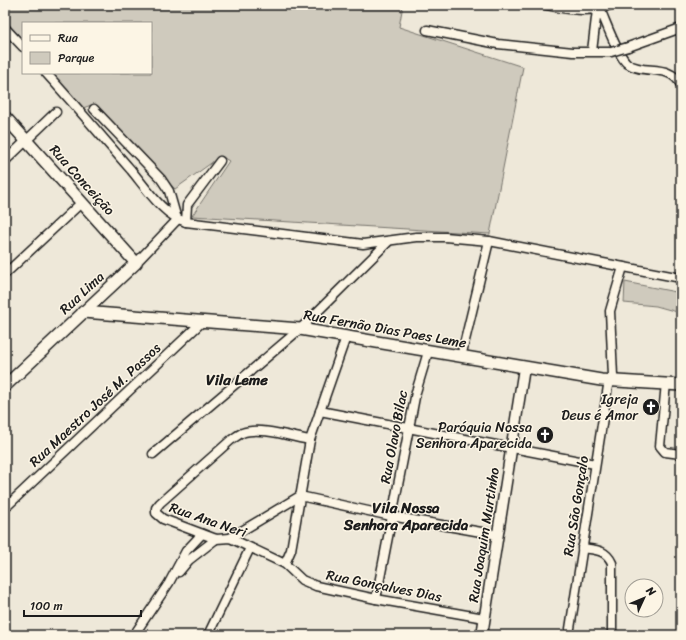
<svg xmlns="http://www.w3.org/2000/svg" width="686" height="640" font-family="Sriracha,sans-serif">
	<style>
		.green { fill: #cfcabd; stroke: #76736c }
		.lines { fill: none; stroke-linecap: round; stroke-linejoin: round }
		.minor-casing { stroke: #1c1c1c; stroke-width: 11 }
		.tertiary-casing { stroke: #1c1c1c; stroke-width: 13 }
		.secondary-casing { stroke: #1c1c1c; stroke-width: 14 }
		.minor { stroke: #fcf5e5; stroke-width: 8 }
		.tertiary { stroke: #fcf5e5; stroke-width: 10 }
		.secondary { stroke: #fcf5e5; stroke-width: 11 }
		.minor-bridge-casing { stroke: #1c1c1c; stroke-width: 11; stroke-linecap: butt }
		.minor-bridge { stroke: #fcf5e5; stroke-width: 8 }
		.labels { text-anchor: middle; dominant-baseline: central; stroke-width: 3; stroke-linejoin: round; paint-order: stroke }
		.street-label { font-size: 14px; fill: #1c1c1c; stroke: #fcf5e5 }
		.poi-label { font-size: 14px; fill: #1c1c1c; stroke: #fcf5e5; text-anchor: end }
		.neighbourhood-label { font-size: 15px; font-weight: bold; fill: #1c1c1c; stroke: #fcf5e5 }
	</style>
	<rect width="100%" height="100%" fill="#eee8d9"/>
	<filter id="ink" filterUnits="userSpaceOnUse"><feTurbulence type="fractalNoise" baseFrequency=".025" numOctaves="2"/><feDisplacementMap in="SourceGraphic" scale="8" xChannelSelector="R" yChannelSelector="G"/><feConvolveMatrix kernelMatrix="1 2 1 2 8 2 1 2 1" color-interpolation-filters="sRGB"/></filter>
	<g filter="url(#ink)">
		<!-- green -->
		<g class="green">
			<polygon points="11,5 403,5 399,27 523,67 490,234 192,216 229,161 221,156 175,189 94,104 83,108 52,73 151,73 151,23 23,23 23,40 6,21"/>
			<polygon points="625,282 681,293 681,313 656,306 624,303"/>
		</g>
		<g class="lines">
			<defs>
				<g id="minor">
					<path d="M 546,5 C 568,10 589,13 610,5"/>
					<path d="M 600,9 C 606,22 618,57 628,64 C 645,75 670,63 681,85"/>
					<polyline points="5,28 23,47"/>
					<polyline points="427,30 498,44 573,52 611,52"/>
					<polyline points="628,47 681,28"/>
					<polyline points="592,51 597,10"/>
					<path d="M 46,73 C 75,105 103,138 131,170 C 146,188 163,215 186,222 L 363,244 L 416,237 L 445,237 L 489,241 L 681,278"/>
					<polyline points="94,109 161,179 169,191 177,219"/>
					<polyline points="5,161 56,112"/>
					<polyline points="186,222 187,205 220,161"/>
					<polyline points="136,263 178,219"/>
					<polyline points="5,274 81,203"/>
					<polyline points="461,357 489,241"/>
					<polyline points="666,383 660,446 665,452 681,454"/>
					<polyline points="320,411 595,464"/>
					<path d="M 310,440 C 292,437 259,426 242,433 C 238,435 234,438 231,440 L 160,503 L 156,508 L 156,513 L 163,519 L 216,539 L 230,538 L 285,564 L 302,580 L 316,586 L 376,599 L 484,618"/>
					<polyline points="153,454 300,329 388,242"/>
					<polyline points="5,508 203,321"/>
					<polyline points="230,538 300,496 391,516 498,535"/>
					<path d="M 582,548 C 595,550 606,549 612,563 L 612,635"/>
					<polyline points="285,564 291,550 310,440 346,337"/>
					<polyline points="179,572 189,560 216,539"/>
					<polyline points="376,599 416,392 428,352"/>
					<polyline points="134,635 169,583 186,551 202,534"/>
					<polyline points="208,635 250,548"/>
					<polyline points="569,635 608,386 613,376 610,311 623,267"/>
				</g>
				<polyline id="tertiary" points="482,635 524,368"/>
				<g id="secondary">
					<polyline points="5,117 136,263 5,386"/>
					<polyline points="83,312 300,329 601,380 681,385"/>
				</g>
			</defs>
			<!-- minor casing -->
			<use href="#minor" class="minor-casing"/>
			<!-- tertiary casing -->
			<use href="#tertiary" class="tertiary-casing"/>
			<!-- secondary casing -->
			<use href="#secondary" class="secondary-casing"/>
			<!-- minor -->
			<use href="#minor" class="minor"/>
			<!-- tertiary -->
			<use href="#tertiary" class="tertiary"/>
			<!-- secondary -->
			<use href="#secondary" class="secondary"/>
			<defs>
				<polyline id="minor-bridge" points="611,52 628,47"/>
			</defs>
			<!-- minor-bridge casing -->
			<use href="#minor-bridge" class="minor-bridge-casing"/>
			<!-- minor-bridge -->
			<use href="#minor-bridge" class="minor-bridge"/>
		</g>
	</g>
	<!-- icons -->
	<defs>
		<symbol id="church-disc" viewBox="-11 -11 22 22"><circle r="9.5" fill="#1c1c1c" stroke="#fcf5e5"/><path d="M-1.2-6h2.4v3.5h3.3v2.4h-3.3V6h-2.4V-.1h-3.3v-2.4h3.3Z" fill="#fff"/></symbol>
	</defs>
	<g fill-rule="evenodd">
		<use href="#church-disc" x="641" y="397" width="20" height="20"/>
		<use href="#church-disc" x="535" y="425" width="20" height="20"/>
	</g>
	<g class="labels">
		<!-- street labels -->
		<g class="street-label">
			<text transform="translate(82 180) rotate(48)">Rua Conceição</text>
			<text transform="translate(82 293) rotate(-43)">Rua Lima</text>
			<text transform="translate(385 329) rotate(10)">Rua Fernão Dias Paes Leme</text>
			<text transform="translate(95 405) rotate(-43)">Rua Maestro José M. Passos</text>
			<text transform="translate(394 437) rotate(-79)">Rua Olavo Bilac</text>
			<text transform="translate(576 506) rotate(-81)">Rua São Gonçalo</text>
			<text transform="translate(208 520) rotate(19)">Rua Ana Neri</text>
			<text transform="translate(484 535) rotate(-81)">Rua Joaquim Murtinho</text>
			<text transform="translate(384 586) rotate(11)">Rua Gonçalves Dias</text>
		</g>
		<!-- poi labels -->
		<g class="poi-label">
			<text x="638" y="399">Igreja<tspan x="638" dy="16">Deus é Amor</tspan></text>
			<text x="532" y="427">Paróquia Nossa<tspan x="532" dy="16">Senhora Aparecida</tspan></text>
		</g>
		<!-- neighbourhood labels -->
		<g class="neighbourhood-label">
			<text x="237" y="380">Vila Leme</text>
			<text x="406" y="508">Vila Nossa<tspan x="406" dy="17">Senhora Aparecida</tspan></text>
		</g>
	</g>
	<!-- margin -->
	<rect width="686" height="640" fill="none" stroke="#fcf5e5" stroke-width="20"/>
	<rect x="10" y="10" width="666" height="620" fill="none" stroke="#1c1c1c" stroke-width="1.5" filter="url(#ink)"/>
	<!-- legend -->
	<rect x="22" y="22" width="130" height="52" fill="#fcf5e5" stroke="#a29e95"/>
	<rect x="30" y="35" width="20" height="6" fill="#fcf5e5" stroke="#a29e95"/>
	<text x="58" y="42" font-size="12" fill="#1c1c1c">Rua</text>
	<rect x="30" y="52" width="20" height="12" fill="#cfcabd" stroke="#a29e95"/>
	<text x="58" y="62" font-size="12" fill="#1c1c1c">Parque</text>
	<!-- north arrow -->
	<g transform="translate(644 598) rotate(46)"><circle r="19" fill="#fcf5e5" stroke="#a29e95"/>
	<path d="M0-3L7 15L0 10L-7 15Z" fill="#1c1c1c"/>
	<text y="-6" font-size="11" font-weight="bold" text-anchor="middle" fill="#1c1c1c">N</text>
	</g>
	<!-- scale -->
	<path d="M24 610v6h117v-6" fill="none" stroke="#1c1c1c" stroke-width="2"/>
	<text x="30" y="610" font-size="12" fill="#1c1c1c" stroke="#fcf5e5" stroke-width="3" paint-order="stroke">100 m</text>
</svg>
